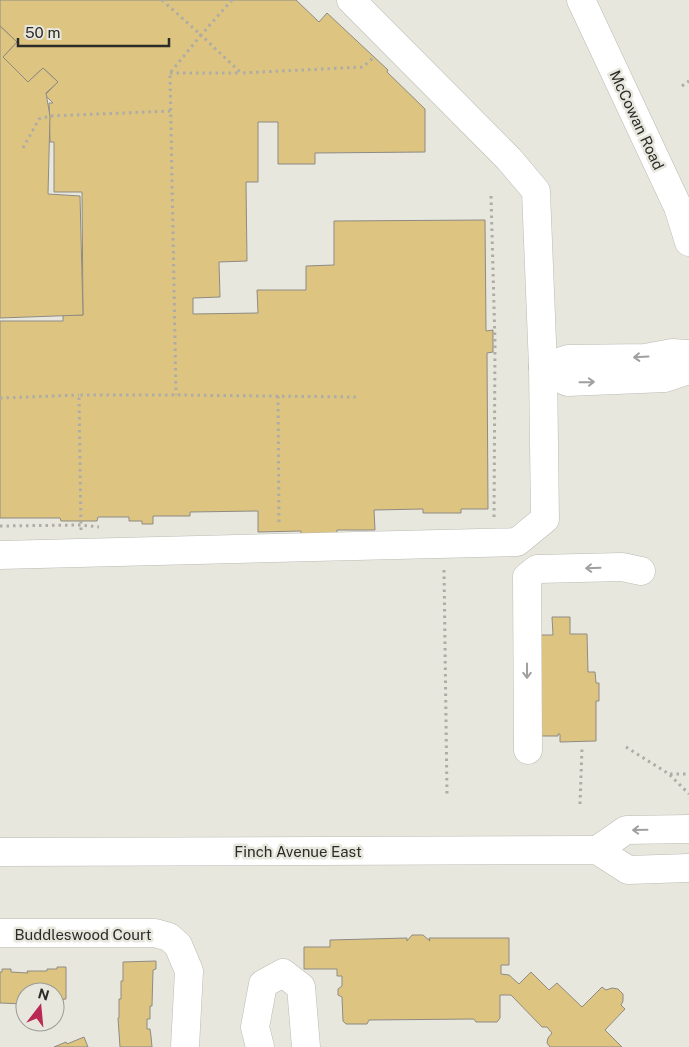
<svg xmlns="http://www.w3.org/2000/svg" width="689" height="1047" font-family="'Public Sans',sans-serif">
	<style>
		.building { fill: #dec481; stroke: #8e8b83 }
		.lines { fill: none; stroke-linecap: round; stroke-linejoin: round }
		.minor-casing { stroke: #babbb2; stroke-width: 29 }
		.major-casing { stroke: #babbb2; stroke-width: 29 }
		.path { stroke: #adada6; stroke-width: 3; stroke-dasharray: 2.5 4; stroke-linecap: butt }
		.minor { stroke: #fff; stroke-width: 28 }
		.major { stroke: #fff; stroke-width: 28 }
		.oneway { stroke: #a0a09e }
		.labels { text-anchor: middle; dominant-baseline: central; stroke-width: 5; stroke-linejoin: round; paint-order: stroke }
		.street-label { font-size: 15px; fill: #2b2b28; stroke: #e7e7de }
	</style>
	<rect width="100%" height="100%" fill="#e7e7de"/>
	<!-- building -->
	<g class="building">
		<polygon points="0,0 296,0 319,22 327,13 388,70 387,72 425,109 425,152 315,153 315,164 278,164 278,122 258,122 258,182 246,182 247,261 219,262 220,297 193,298 193,314 258,313 257,290 306,290 306,266 334,265 334,221 485,220 486,331 493,330 493,352 487,353 488,509 461,509 461,513 423,513 423,509 374,510 375,530 337,530 337,536 301,537 301,531 258,532 258,511 190,512 190,516 153,516 153,524 142,524 142,521 129,521 129,517 98,517 97,521 61,521 60,518 0,518 0,321 63,321 63,315 83,315 82,192 54,192 54,142 50,142 49,103 53,103 45,95 58,82 43,68 28,82 3,57 17,42 0,26"/>
		<polygon points="0,26 17,42 3,57 28,82 43,68 58,82 46,93 50,116 48,194 80,196 83,315 0,318"/>
		<polygon points="552,617 570,617 570,634 587,634 588,672 595,672 596,683 599,683 599,701 596,701 596,741 560,742 560,734 558,734 558,736 534,736 535,635 553,635"/>
		<polygon points="412,935 423,935 430,941 429,938 509,938 509,965 501,965 501,974 509,975 519,984 531,972 549,990 557,983 582,1007 602,987 606,990 612,988 618,989 623,994 623,1001 621,1005 625,1009 605,1030 622,1047 550,1047 547,1043 548,1038 552,1033 547,1027 542,1027 511,995 500,995 500,1018 497,1022 476,1022 474,1019 369,1020 367,1024 346,1024 343,1021 342,997 338,995 338,989 342,986 342,976 337,976 337,969 304,969 304,947 330,947 330,940 407,938 407,941"/>
		<polygon points="156,961 156,969 153,970 152,1006 150,1006 150,1019 147,1019 147,1029 150,1029 151,1036 152,1047 120,1047 118,1018 119,1018 119,999 121,999 121,981 123,981 123,962"/>
		<polygon points="57,967 66,967 66,999 55,1000 55,992 25,992 25,1004 0,1003 0,972 2,972 2,969 11,969 11,972 28,973 27,971 47,971 47,969 57,969"/>
		<polygon points="84,1037 88,1047 54,1047 66,1042 67,1044"/>
	</g>
	<g class="lines">
		<defs>
			<g id="minor">
				<polyline points="543,367 567,382 665,378 689,370"/>
				<polyline points="543,367 568,359 645,358 672,353 689,354"/>
				<polyline points="0,555 517,542 545,519 543,367 536,191 509,159 351,0"/>
				<polyline points="528,750 527,577 537,569 622,567 641,571"/>
				<polyline points="0,933 155,933 169,937 178,945 189,971 185,1047"/>
				<polyline points="260,1047 255,1027 263,984 283,973 301,987 306,1047"/>
			</g>
			<g id="major">
				<polyline points="581,0 678,207 689,242"/>
				<polyline points="597,850 626,830 689,829"/>
				<polyline points="0,852 597,850 628,870 689,868"/>
			</g>
		</defs>
		<!-- minor casing -->
		<use href="#minor" class="minor-casing"/>
		<!-- major casing -->
		<use href="#major" class="major-casing"/>
		<!-- path -->
		<g class="path">
			<polyline points="162,0 201,35 170,73 176,395"/>
			<polyline points="232,0 201,35 241,73 363,67 375,56"/>
			<polyline points="170,73 240,73"/>
			<polyline points="682,86 689,81"/>
			<polyline points="23,148 39,119 50,116 171,111"/>
			<polyline points="491,196 495,343 494,520"/>
			<polyline points="278,396 279,525"/>
			<polyline points="0,398 79,395"/>
			<polyline points="0,526 81,525 99,527"/>
			<polyline points="81,530 79,395 176,395 356,397"/>
			<polyline points="444,570 447,795"/>
			<polyline points="626,747 669,774 689,794"/>
			<polyline points="670,774 689,774"/>
			<polyline points="580,804 582,748"/>
		</g>
		<!-- minor -->
		<use href="#minor" class="minor"/>
		<!-- major -->
		<use href="#major" class="major"/>
	</g>
	<!-- one-way arrows -->
	<defs><path id="oneway-shaft" d="M-6 0H5M1.5-3L5.5 0L1.5 3" fill="none" stroke-width="1.6" stroke-linecap="round" stroke-linejoin="round" transform="scale(1.25)"/></defs>
	<g class="oneway">
		<use href="#oneway-shaft" transform="translate(641 357) rotate(177)"/>
		<use href="#oneway-shaft" transform="translate(587 382) rotate(-1)"/>
		<use href="#oneway-shaft" transform="translate(593 568) rotate(178)"/>
		<use href="#oneway-shaft" transform="translate(527 671) rotate(90)"/>
		<use href="#oneway-shaft" transform="translate(640 830) rotate(179)"/>
	</g>
	<g class="labels">
		<!-- street labels -->
		<g class="street-label">
			<text transform="translate(637 120) rotate(65)">McCowan Road</text>
			<text x="298" y="851">Finch Avenue East</text>
			<text x="83" y="934">Buddleswood Court</text>
		</g>
	</g>
	<!-- north arrow -->
	<g transform="translate(40 1007) rotate(16)"><circle r="24" fill="#e7e7de" stroke="#9c9c95"/>
	<path d="M0-4L9 19L0 12L-9 19Z" fill="#b92953"/>
	<text y="-8" font-size="14" font-weight="bold" text-anchor="middle" fill="#2b2b28">N</text>
	</g>
	<!-- scale -->
	<path d="M18 38v8h151v-8" fill="none" stroke="#2b2b28" stroke-width="2.5"/>
	<text x="25" y="38" font-size="15" fill="#2b2b28" stroke="#e7e7de" stroke-width="4" paint-order="stroke">50 m</text>
</svg>
